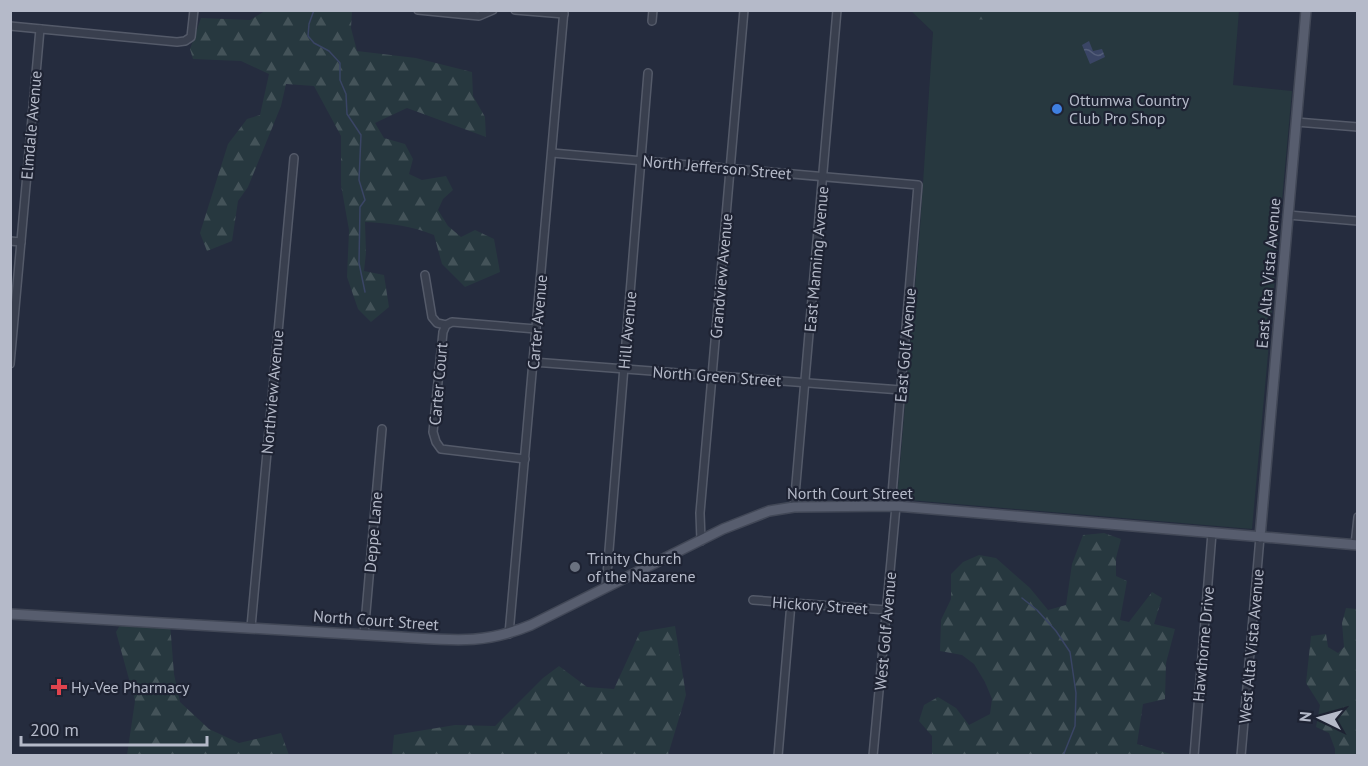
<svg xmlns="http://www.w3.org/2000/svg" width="1368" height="766" font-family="'PT Sans',sans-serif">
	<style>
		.grass { fill: #27383f }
		.forest { fill: url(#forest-firs) }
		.water { fill: url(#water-waves) }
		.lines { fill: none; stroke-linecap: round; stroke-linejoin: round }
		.stream { stroke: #3a4565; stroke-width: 1.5 }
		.minor-casing { stroke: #545a69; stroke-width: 10 }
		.major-casing { stroke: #424857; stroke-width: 12 }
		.minor { stroke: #393f4e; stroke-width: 7 }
		.major { stroke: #575d6e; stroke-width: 9 }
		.shop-dot { fill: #3f7fe0; stroke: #1e2333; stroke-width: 2 }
		.worship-dot { fill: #6b7280; stroke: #1e2333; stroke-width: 2 }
		.health-dot { fill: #e0444e; stroke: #1e2333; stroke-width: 2 }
		.labels { text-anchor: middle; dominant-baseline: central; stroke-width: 4.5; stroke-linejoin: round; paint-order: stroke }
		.poi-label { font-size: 16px; fill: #b5bac9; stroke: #1e2333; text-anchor: start }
		.street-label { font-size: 16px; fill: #b5bac9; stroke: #1e2333 }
	</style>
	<defs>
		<pattern id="forest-firs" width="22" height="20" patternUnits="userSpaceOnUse" patternTransform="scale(1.5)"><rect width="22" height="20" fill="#27383f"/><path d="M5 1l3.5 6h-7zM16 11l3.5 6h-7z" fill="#445359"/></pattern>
		<pattern id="water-waves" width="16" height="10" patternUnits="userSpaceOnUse" patternTransform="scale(1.5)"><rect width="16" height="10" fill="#3a4565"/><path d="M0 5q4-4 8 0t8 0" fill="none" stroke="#545e7a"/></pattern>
	</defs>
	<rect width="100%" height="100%" fill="#252c3e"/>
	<!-- grass -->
	<polygon class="grass" points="911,11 1239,11 1233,85 1292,91 1252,529 897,499 920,228 933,32"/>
	<!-- forest -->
	<g class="forest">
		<path d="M 265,11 L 352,11 L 351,28 L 357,51 L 416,58 L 472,72 L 473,96 L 485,117 L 486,137 L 407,108 L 375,123 L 384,138 L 405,144 L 413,159 L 409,174 L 422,180 L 446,176 L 453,190 L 443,199 L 438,210 L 448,226 L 461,237 L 475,230 L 494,239 L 500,272 L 465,287 L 442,264 L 434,235 C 412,226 389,223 365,222 L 366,253 L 364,271 L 384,275 L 389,307 L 371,322 L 358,309 L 347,277 L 349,230 L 341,185 L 341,136 L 314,86 L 286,84 L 281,106 L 248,187 L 238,201 L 232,241 L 207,251 L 200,233 L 228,144 L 247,119 L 260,115 L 269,74 L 241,61 L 193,59 L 190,49 L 201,18 L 250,20 Z"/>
		<path d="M 969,11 L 999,11 C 993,18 986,21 977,19 Z"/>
		<polygon points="1104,533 1121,539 1116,558 1116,576 1127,581 1120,620 1129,622 1152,592 1162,598 1154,624 1175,629 1166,663 1165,699 1143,704 1137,744 1174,755 932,755 932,736 919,721 924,705 938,697 956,708 969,725 990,714 992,699 985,682 974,664 962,655 940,651 941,620 951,599 951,574 963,562 979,555 996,558 1030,588 1048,610 1066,605 1072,564 1083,535"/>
		<polygon points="1346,608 1357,609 1357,755 1335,755 1335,749 1329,733 1316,727 1320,705 1306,683 1311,636 1326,634 1328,647 1338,653 1344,647 1342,623"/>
		<polygon points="123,620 170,623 174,674 180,702 209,729 239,743 281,733 289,755 127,755 135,701 116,632"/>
		<polygon points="675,626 686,695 668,755 392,755 394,735 455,725 495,726 543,678 559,666 587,687 614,689 640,632"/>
	</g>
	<!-- water -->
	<polygon class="water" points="1089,41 1093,51 1102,49 1105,57 1090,64 1082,45"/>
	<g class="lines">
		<!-- stream -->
		<g class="stream">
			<polyline points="314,10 309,24 308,36 314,43 329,51 340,63 340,80 346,94 347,114 361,135 359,180 365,200 360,207 359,263 365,292"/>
			<polyline points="1022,598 1037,610 1056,631 1070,652 1076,693 1075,726 1063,756"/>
		</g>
		<defs>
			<g id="minor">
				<polyline points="418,10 479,16 493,10"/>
				<polyline points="515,10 564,14"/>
				<polyline points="652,21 653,10"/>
				<polyline points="10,26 177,42 185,41 191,37 194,10"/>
				<polyline points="1296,122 1358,127"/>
				<polyline points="552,153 918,185 891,506"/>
				<polyline points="1288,215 1358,221"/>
				<polyline points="10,241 21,242"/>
				<polyline points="425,275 432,317 437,323 446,325"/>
				<polyline points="533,362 901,390"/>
				<polyline points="10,364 40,29"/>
				<polyline points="525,459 441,449 436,442 433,432 443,332 446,325 452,322 536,329"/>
				<polyline points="794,507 837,10"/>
				<polyline points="701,541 700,513 744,10"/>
				<polyline points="1355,545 1358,517"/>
				<polyline points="606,587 648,73"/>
				<polyline points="753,600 887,610"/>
				<polyline points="251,627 294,158"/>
				<polyline points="509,634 564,10"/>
				<polyline points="364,635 382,429"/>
				<polyline points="778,756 791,603"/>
				<polyline points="873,756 896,506"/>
				<polyline points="1194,756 1212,533"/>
				<polyline points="1241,756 1260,537"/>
			</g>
			<g id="major">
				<polyline points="1260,537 1306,10"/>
				<path d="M 10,614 L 401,637 C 451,640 483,645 531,625 L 723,529 L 769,511 L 794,507 L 896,506 L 1358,545"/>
			</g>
		</defs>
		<!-- minor casing -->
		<use href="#minor" class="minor-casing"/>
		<!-- major casing -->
		<use href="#major" class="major-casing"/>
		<!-- minor -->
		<use href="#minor" class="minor"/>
		<!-- major -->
		<use href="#major" class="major"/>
	</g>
	<!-- markers -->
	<circle class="shop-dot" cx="1057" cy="109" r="6"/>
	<circle class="worship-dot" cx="575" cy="567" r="6"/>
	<path class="health-dot" d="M56 678h6v6h6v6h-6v6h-6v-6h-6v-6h6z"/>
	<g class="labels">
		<!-- poi labels -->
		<g class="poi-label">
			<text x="1069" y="100">Ottumwa Country<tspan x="1069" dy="18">Club Pro Shop</tspan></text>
			<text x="587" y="558">Trinity Church<tspan x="587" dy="18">of the Nazarene</tspan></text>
			<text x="71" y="687">Hy-Vee Pharmacy</text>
		</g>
		<!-- street labels -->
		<g class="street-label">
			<text transform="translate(31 125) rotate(-85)">Elmdale Avenue</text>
			<text transform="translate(717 167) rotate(5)">North Jefferson Street</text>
			<text transform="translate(816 259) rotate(-85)">East Manning Avenue</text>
			<text transform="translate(1268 273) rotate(-85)">East Alta Vista Avenue</text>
			<text transform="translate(721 276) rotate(-85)">Grandview Avenue</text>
			<text transform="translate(537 322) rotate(-85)">Carter Avenue</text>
			<text transform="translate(627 330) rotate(-85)">Hill Avenue</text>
			<text transform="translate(905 345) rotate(-85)">East Golf Avenue</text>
			<text transform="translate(717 376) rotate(4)">North Green Street</text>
			<text transform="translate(438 384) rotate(-85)">Carter Court</text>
			<text transform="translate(272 392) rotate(-85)">Northview Avenue</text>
			<text x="850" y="493">North Court Street</text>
			<text transform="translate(373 532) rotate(-85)">Deppe Lane</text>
			<text transform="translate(820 605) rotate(4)">Hickory Street</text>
			<text transform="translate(376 620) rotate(4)">North Court Street</text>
			<text transform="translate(885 631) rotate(-85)">West Golf Avenue</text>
			<text transform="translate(1203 644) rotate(-85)">Hawthorne Drive</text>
			<text transform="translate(1251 646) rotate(-85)">West Alta Vista Avenue</text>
		</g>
	</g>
	<!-- border -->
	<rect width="1368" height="766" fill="none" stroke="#b5bac9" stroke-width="24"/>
	<!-- north arrow -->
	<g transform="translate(1320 718) rotate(275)" stroke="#1e2333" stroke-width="4.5" paint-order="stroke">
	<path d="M0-4.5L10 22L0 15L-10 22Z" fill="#b5bac9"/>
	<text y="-9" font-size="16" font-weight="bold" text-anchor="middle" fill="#b5bac9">N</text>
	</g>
	<!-- scale -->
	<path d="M21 736v9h186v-9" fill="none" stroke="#b5bac9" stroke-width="3"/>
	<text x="30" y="736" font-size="18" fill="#b5bac9" stroke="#1e2333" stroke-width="4.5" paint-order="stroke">200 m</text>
</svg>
